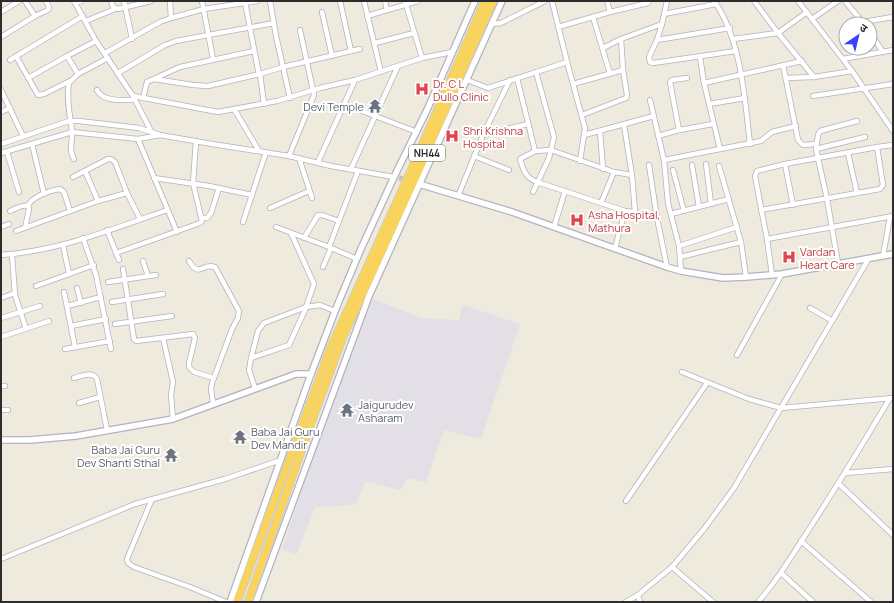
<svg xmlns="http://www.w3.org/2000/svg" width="894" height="603" font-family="Manrope,'Noto Sans Devanagari',sans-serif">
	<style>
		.industrial { fill: #e2dfe7 }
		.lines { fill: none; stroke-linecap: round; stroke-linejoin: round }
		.tertiary-tunnel { stroke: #c7c4ba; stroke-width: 5.5; stroke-dasharray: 5.5 3; stroke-linecap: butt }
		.minor-casing { stroke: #b2b2c0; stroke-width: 6 }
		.tertiary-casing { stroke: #b2b2c0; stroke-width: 8 }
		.trunk-casing { stroke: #ccc; stroke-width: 9 }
		.minor { stroke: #fff; stroke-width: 4.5 }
		.tertiary { stroke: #fff; stroke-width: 5.5 }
		.trunk { stroke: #fad45a; stroke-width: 7 }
		.labels { text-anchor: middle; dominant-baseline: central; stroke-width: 4; stroke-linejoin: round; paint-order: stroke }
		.shield { fill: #fff; stroke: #6b6b6b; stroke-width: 1 }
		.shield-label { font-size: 10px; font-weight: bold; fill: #2c2c2c }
		.health-label { font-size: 11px; fill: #be3a42; stroke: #fff; text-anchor: start }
		.worship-label { font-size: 11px; fill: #5b616d; stroke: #fff; text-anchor: end }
	</style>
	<rect width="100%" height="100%" fill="#eeeade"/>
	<!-- industrial -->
	<polygon class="industrial" points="371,298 421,318 459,320 463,305 520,324 481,439 444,430 426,482 407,478 401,490 365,481 355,505 315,507 297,554 282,550 323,423"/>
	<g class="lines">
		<!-- tertiary-tunnel -->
		<polyline class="tertiary-tunnel" points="399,178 410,181"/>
		<defs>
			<g id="minor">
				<polyline points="25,1 35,16"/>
				<polyline points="74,1 96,41 133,96 151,131"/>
				<polyline points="111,1 113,7 118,9 151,1"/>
				<polyline points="124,1 132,39"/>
				<polyline points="170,1 171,18"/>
				<polyline points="202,1 213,59"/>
				<polyline points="270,1 276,36 290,98"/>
				<polyline points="340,1 351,51"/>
				<polyline points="364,1 381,72"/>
				<polyline points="385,1 387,10"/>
				<polyline points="405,1 422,58"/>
				<polyline points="552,1 567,62"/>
				<polyline points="607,1 610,12"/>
				<path d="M 714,1 C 741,38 745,100 750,144"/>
				<polyline points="754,1 778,33 814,77"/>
				<polyline points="798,1 852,71 893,131"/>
				<polyline points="845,1 864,24"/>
				<polyline points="245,2 259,75"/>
				<polyline points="75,3 81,1"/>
				<polyline points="1,12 19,1"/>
				<polyline points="322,12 332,56"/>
				<polyline points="664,14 716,4"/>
				<polyline points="367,16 418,1"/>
				<polyline points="593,17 610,74"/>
				<polyline points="812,19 838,1"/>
				<polyline points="86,21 115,9"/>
				<polyline points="863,22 893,17"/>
				<polyline points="491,24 501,23 545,1"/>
				<polyline points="662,24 667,1"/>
				<polyline points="558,27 610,12 648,3 649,1"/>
				<polyline points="870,33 883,52"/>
				<polyline points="1,37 35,16 48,10 49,7 46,1"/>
				<polyline points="733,39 778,33 807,12"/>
				<polyline points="657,40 730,28"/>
				<polyline points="375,43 414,33"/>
				<polyline points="603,48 621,39 662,24 657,40 649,57 650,62 653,63 736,51"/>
				<polyline points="105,53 160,22 171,18 204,9 257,1"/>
				<polyline points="16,56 38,95 44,94 70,81"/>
				<polyline points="67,56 96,41"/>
				<polyline points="700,57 704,83 720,149"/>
				<polyline points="843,59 893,50"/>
				<polyline points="10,60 83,16"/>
				<polyline points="783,65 798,140 803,145 816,144"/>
				<polyline points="118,73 165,45 176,41 274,23"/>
				<polyline points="260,74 264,104"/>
				<polyline points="28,78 67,56 78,74"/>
				<polyline points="517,78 535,151"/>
				<polyline points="786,78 814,77 852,71"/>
				<polyline points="154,79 193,85 208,86 260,74 283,67 360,49"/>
				<polyline points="467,80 488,88 567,62 585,128 580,161"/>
				<polyline points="704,83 802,61"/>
				<polyline points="573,84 623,70"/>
				<polyline points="1,90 23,136"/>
				<path d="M 97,90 C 103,102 122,100 134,100"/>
				<polyline points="133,96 218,112 277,101 320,88 355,80 422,58 452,52"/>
				<polyline points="813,96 893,84"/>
				<polyline points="143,98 147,82 180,67 254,51"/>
				<polyline points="650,100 664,160 761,141 772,132 796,126"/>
				<polyline points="344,104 417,132"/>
				<polyline points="709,104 745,98"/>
				<polyline points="234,109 259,151"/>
				<polyline points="1,112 10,108"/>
				<polyline points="582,115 626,98 627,95 623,70 621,39"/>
				<polyline points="624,125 632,175"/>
				<polyline points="679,130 670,82 672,80 687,78"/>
				<polyline points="600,132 603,169"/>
				<polyline points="483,135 528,124"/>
				<polyline points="584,135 654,116"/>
				<polyline points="658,136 679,130 713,124"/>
				<polyline points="138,139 177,232"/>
				<polyline points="1,144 69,121 79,121 139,128 160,135 212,144 289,156 331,166 394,177"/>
				<polyline points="32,144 44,194"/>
				<polyline points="816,149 865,137"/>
				<polyline points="7,152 19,192"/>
				<polyline points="1,153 72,132 138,139 160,135"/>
				<polyline points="848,153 857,193"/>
				<polyline points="289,156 314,95 300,30"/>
				<polyline points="474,156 509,170"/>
				<polyline points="299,158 312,198"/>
				<path d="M 74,159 C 68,150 73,141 72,131 C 70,116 66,98 69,83 L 78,74 L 108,58"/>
				<polyline points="664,160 668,203 679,246 681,271"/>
				<polyline points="318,162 355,80"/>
				<polyline points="706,164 711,204"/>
				<polyline points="785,164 793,205"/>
				<polyline points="649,165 657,218 667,267"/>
				<polyline points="692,165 699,207"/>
				<polyline points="719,166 741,242 746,277"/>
				<polyline points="351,169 398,66"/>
				<polyline points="673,170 684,211"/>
				<polyline points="85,171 98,201 127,193 140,219"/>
				<polyline points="614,172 632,175 635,212"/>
				<polyline points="73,177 108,159 111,159 115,162 127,193"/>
				<polyline points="154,178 209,186 252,195"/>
				<polyline points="533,192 549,158 554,137 536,72"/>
				<polyline points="458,196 483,135 510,80"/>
				<path d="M 601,203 L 614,172 L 551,150 L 535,151 L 520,159 C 523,170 526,178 537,182 L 625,211 L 635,212 L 640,215 L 657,218"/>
				<path d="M 28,206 C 31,197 51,190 60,189 L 64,192 L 70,211"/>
				<polyline points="270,208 309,191"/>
				<polyline points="761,210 880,189 883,185 877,147"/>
				<path d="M 10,211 C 15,209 22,204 28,206 L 29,209 L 25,228"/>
				<polyline points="671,214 729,199"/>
				<polyline points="202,218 207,218 211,213 219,188"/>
				<polyline points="243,222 266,152"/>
				<polyline points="1,227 9,224"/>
				<polyline points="276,227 329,247 357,259"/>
				<polyline points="554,227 565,191"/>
				<polyline points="107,230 119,260"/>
				<polyline points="16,231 98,201"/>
				<polyline points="83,238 96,275 111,349"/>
				<polyline points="304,238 318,215 322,215 339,221"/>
				<polyline points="767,239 893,216"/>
				<polyline points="63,245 69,274"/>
				<polyline points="679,246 737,227"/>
				<polyline points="329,247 358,171"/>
				<polyline points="615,248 625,211"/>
				<polyline points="116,253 200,223 202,221 193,183 196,141"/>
				<path d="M 1,255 C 59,251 113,229 167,210"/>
				<polyline points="12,255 15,295 26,329"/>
				<polyline points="883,256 890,217"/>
				<polyline points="680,257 741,242"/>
				<polyline points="143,261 148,276"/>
				<path d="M 189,261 C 200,279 202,262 215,267 L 239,311 L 238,318 L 232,329 L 212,383 L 211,389 L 213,403"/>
				<polyline points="838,263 827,199 816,149 818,135 820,131 857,121"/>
				<polyline points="323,267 331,248"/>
				<polyline points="123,269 134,339 136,341 193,334 195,338 189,363 189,367 194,372 214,378"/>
				<polyline points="772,275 767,239 755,176 757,171 785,164 877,147 893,145"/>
				<polyline points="108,282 156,275"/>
				<polyline points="36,286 94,265"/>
				<polyline points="77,288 81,303"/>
				<polyline points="64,292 75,347"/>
				<polyline points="1,298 15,293"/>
				<polyline points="112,302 163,294"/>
				<polyline points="67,306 101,297"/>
				<polyline points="810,308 831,320"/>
				<polyline points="1,318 40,306"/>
				<polyline points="115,324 172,316"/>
				<polyline points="71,326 106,319"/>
				<polyline points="1,337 49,321"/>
				<polyline points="163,338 173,382 171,395 173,419"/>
				<polyline points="65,349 110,341"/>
				<polyline points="737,355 782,274"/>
				<polyline points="251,358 289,345 305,310 314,284 291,233"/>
				<polyline points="682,372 749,399 781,408 893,398"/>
				<path d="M 74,378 C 82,376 92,371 97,379 L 107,430"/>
				<polyline points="1,386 5,386"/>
				<polyline points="255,388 249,370 251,358 258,331 264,323 306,307 320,305 335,311"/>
				<polyline points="79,403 100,397"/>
				<polyline points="1,410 8,410"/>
				<polyline points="845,473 893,469"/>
				<polyline points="839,484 893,535"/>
				<polyline points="152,499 127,559 128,563 134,567 190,587 226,602"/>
				<polyline points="626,501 707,383"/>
				<polyline points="801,541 871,602"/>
				<polyline points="1,559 135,504 225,479 281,460"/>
				<polyline points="672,567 713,602"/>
				<polyline points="781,573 813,602"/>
				<polyline points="638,595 640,602"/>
				<polyline points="626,602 638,595 672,567 704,529 734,488 869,258"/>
				<path d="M 758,602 C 776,582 790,559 804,537 C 834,491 862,445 890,398"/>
			</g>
			<g id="tertiary">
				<polyline points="419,184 512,212 667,267 681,271 723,278 746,277 782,274 893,254"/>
				<polyline points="1,440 30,440 76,436 173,419 296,374 311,374"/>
				<polyline points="230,602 311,374 337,306 360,251 394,177 427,110 475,1"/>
				<polyline points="256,602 369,296 502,1"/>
			</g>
			<g id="trunk">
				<polyline points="237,602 331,347 413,166 485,1"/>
				<polyline points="248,602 310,426 343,337 418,172 493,1"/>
			</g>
		</defs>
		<!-- minor casing -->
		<use href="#minor" class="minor-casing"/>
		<!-- tertiary casing -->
		<use href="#tertiary" class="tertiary-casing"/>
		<!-- trunk casing -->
		<use href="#trunk" class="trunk-casing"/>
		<!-- minor -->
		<use href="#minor" class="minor"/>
		<!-- tertiary -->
		<use href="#tertiary" class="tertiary"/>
		<!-- trunk -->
		<use href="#trunk" class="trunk"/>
	</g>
	<!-- icons -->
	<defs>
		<symbol id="hospital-bare" viewBox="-9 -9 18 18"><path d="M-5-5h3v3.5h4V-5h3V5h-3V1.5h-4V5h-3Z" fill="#e0444e" stroke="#fff" stroke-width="2.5" paint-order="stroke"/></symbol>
		<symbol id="temple-bare" viewBox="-9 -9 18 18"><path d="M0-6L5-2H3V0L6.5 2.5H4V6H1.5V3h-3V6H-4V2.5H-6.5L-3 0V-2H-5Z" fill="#6b7280" stroke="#fff" stroke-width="2.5" paint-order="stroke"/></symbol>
	</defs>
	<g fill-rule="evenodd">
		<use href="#hospital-bare" x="412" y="79" width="20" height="20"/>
		<use href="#temple-bare" x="365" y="96" width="20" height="20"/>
		<use href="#hospital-bare" x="442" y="126" width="20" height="20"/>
		<use href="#hospital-bare" x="567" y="210" width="20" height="20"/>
		<use href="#hospital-bare" x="779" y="247" width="20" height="20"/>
		<use href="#temple-bare" x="337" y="400" width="20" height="20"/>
		<use href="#temple-bare" x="230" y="427" width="20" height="20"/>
		<use href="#temple-bare" x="161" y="445" width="20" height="20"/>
	</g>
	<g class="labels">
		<!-- shield labels -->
		<rect class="shield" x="409" y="145" width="36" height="16" rx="3"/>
		<g class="shield-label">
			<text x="427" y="153">NH44</text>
		</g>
		<!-- health labels -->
		<g class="health-label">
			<text x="433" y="83">Dr. C L<tspan x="433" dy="13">Dullo Clinic</tspan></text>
			<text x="463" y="130">Shri Krishna<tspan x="463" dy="13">Hospital</tspan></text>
			<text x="588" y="214">Asha Hospital,<tspan x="588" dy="13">Mathura</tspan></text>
			<text x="800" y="251">Vardan<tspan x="800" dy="13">Heart Care</tspan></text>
		</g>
		<!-- worship labels -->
		<g class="worship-label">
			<text x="364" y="106">Devi Temple</text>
			<text x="358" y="404" text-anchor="start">Jaigurudev<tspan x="358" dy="13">Asharam</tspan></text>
			<text x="251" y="431" text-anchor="start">Baba Jai Guru<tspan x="251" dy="13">Dev Mandir</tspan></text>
			<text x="160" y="449">Baba Jai Guru<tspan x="160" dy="13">Dev Shanti Sthal</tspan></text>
		</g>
	</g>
	<!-- border -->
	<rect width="894" height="603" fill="none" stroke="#2c2c2c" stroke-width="4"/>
	<!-- north arrow -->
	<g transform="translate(858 36) rotate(35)"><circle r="19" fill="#ffffff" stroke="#ababab"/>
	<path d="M0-3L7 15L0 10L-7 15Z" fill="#3b3fff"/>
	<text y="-6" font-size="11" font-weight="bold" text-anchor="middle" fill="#2c2c2c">उ</text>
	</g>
</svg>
